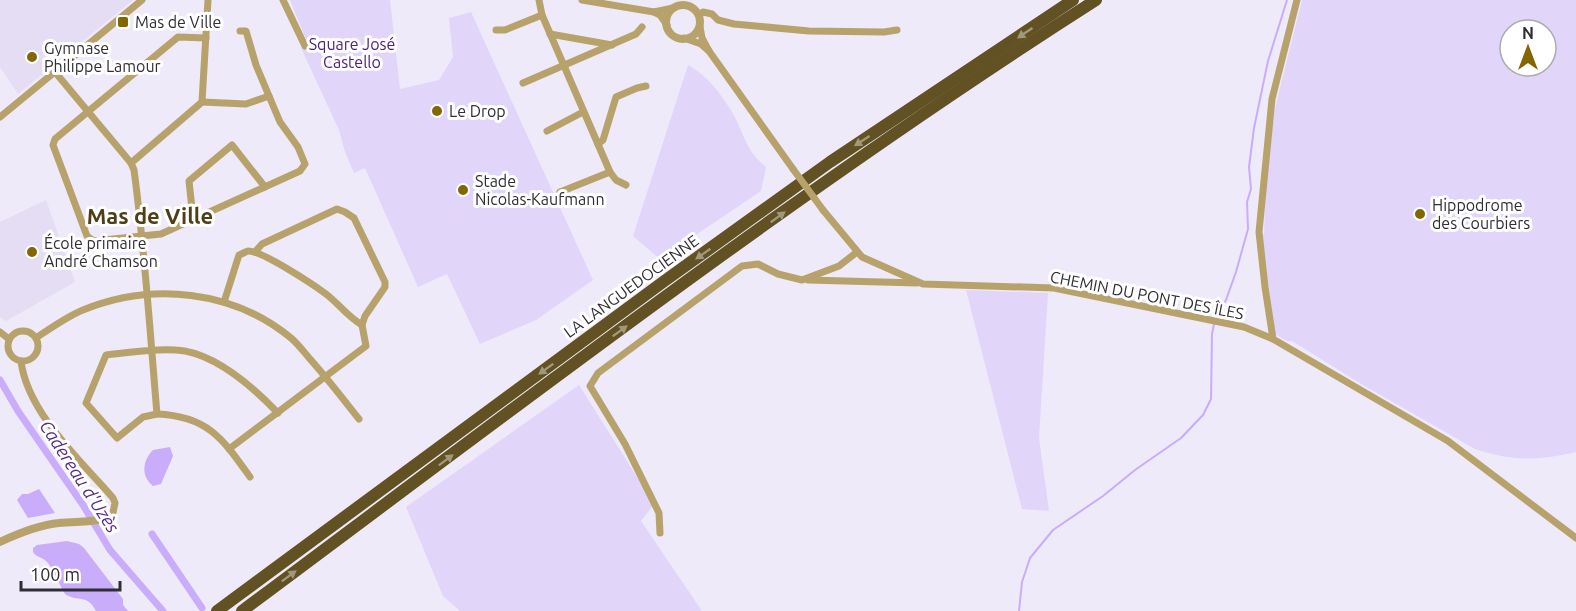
<svg xmlns="http://www.w3.org/2000/svg" width="1576" height="611" font-family="Ubuntu,sans-serif">
	<style>
		.built { fill: #e4ddf3 }
		.green { fill: #e1d5fa; fill-rule: evenodd }
		.water { fill: #c9adfb }
		.lines { fill: none; stroke-linecap: round; stroke-linejoin: round }
		.stream { stroke: #c9adfb; stroke-width: 2 }
		.canal { stroke: #c9adfb; stroke-width: 7 }
		.minor { stroke: #b8a26b; stroke-width: 7 }
		.tertiary { stroke: #b8a26b; stroke-width: 8 }
		.motorway { stroke: #625122; stroke-width: 12 }
		.minor-bridge { stroke: #b8a26b; stroke-width: 7 }
		.oneway { fill: #a1977a }
		.poi-dot { fill: #846600; stroke: #fff; stroke-width: 2 }
		.labels { text-anchor: middle; dominant-baseline: central; stroke-width: 6; stroke-linejoin: round; paint-order: stroke }
		.poi-label { font-size: 16px; fill: #302e34; stroke: #fff; text-anchor: start }
		.park-label { font-size: 16px; fill: #4c247c; stroke: #fff }
		.street-label { font-size: 16px; fill: #302e34; stroke: #fff }
		.water-label { font-size: 18px; font-style: italic; fill: #542c85; stroke: #fff }
		.district-label { font-size: 22px; font-weight: bold; fill: #4d3e16; stroke: #fff }
	</style>
	<rect width="100%" height="100%" fill="#eeeaf9"/>
	<!-- built -->
	<g class="built">
		<polygon points="0,0 133,0 18,94 0,67"/>
		<polygon points="46,200 75,282 6,321 0,317 0,222"/>
	</g>
	<!-- green -->
	<g class="green">
		<polygon points="290,0 390,0 400,89 439,80 453,57 449,18 471,12 593,280 536,320 480,344 447,274 418,287 365,168 354,173 345,152 339,130 301,48 308,44"/>
		<path d="M 1302,0 L 1576,0 L 1576,452 C 1538,461 1512,461 1475,449 L 1363,385 L 1292,341 L 1287,341 L 1275,334 L 1261,234 L 1264,234 L 1266,178 L 1275,108 ZM 1510,30 L 1546,30 L 1546,66 L 1510,66 Z"/>
		<path d="M 688,65 C 707,75 721,94 732,112 C 745,134 744,149 766,167 L 761,191 L 660,259 L 633,236 Z"/>
		<polygon points="966,290 1048,293 1039,438 1049,511 1022,509"/>
		<polygon points="579,385 654,504 641,521 702,611 460,611 443,596 406,507"/>
	</g>
	<!-- water -->
	<g class="water">
		<path d="M 170,447 L 173,456 L 161,484 L 153,486 C 140,476 143,460 153,450 Z"/>
		<polygon points="39,489 55,513 28,518 17,500 22,494 28,494"/>
		<path d="M 67,541 L 79,544 L 84,548 L 123,599 L 123,605 L 128,611 L 96,611 C 87,593 78,603 65,594 C 59,584 55,572 48,563 C 43,557 37,558 33,552 L 33,548 L 37,545 Z"/>
	</g>
	<g class="lines">
		<!-- stream -->
		<g class="stream">
			<polyline points="1215,318 1226,300 1236,272 1248,229 1247,202 1251,189 1249,167 1254,128 1268,61 1287,0"/>
			<polyline points="1019,611 1022,582 1030,558 1053,530 1103,496 1135,470 1181,438 1203,415 1211,399 1212,334 1214,324"/>
		</g>
		<!-- canal -->
		<g class="canal">
			<polyline points="0,380 18,411 83,505 110,550 163,611"/>
			<polyline points="152,534 202,608"/>
		</g>
		<!-- minor -->
		<g class="minor">
			<path d="M 208,0 L 202,102 L 131,163 L 134,170 C 145,251 150,333 157,414 L 143,417 L 117,438 L 86,403 L 106,355 C 128,353 153,348 176,350 C 214,352 253,387 278,413"/>
			<polyline points="283,0 305,46"/>
			<polyline points="539,0 542,15 610,172 616,180 626,185"/>
			<polyline points="582,0 654,12 673,8"/>
			<polyline points="654,12 660,15 667,25"/>
			<polyline points="699,15 703,12 712,14 718,20 734,24 809,31 884,32 897,30"/>
			<polyline points="496,30 505,30 542,15"/>
			<polyline points="240,31 246,31 256,65 269,96"/>
			<polyline points="550,34 612,45"/>
			<polyline points="684,38 701,44 709,51 702,38 700,27"/>
			<polyline points="709,51 793,169"/>
			<polyline points="55,72 131,163"/>
			<polyline points="523,83 636,34 642,27"/>
			<polyline points="202,102 246,104 269,96 280,122 298,147 305,164 300,171 161,234 94,241 87,236 53,145 55,139 178,37 206,38"/>
			<polyline points="0,117 142,0"/>
			<polyline points="547,131 583,112"/>
			<polyline points="598,144 603,140 616,97 637,88 646,86"/>
			<polyline points="560,192 610,172"/>
			<polyline points="823,210 862,257 923,284 1054,288 1244,327 1273,339 1448,441 1576,538"/>
			<polyline points="193,218 189,181 232,145 265,187"/>
			<polyline points="808,280 917,283"/>
			<path d="M 224,302 L 239,255 C 242,254 245,252 248,251 C 261,250 314,285 326,294 C 339,304 348,317 362,325"/>
			<circle cx="23" cy="346" r="15"/>
			<polyline points="0,332 9,339"/>
			<path d="M 36,338 C 51,328 66,317 83,310 C 152,282 233,290 291,338 C 298,344 304,352 310,359 C 327,378 343,399 359,419"/>
			<polyline points="1273,339 1265,287 1259,232 1272,99 1297,0"/>
			<path d="M 21,361 C 27,412 80,460 113,498 L 115,503 L 112,517"/>
			<path d="M 157,414 C 208,416 223,439 250,477"/>
			<polyline points="229,449 366,346 362,325 365,316 385,287 385,282 354,218 345,212 337,209 262,244 255,252"/>
			<polyline points="660,533 659,513 625,444 590,386 598,373 742,266 758,264 778,274 802,280 839,266 857,252"/>
		</g>
		<!-- tertiary -->
		<g class="tertiary">
			<circle cx="683" cy="22" r="17"/>
			<path d="M 0,542 C 19,533 38,525 59,523 C 76,521 95,523 112,517"/>
		</g>
		<!-- motorway -->
		<g class="motorway">
			<polyline points="217,611 663,282 830,162 1073,0"/>
			<path d="M 242,611 C 523,402 801,188 1096,0"/>
		</g>
		<!-- minor-bridge -->
		<polyline class="minor-bridge" points="793,169 823,210"/>
	</g>
	<!-- one-way arrows -->
	<defs><path id="oneway-solid" d="M-6-.8H1V-3.2L6.5 0L1 3.2V.8H-6Z" transform="scale(1.5)"/></defs>
	<g class="oneway">
		<use href="#oneway-solid" transform="translate(1025 33) rotate(146)"/>
		<use href="#oneway-solid" transform="translate(862 141) rotate(147)"/>
		<use href="#oneway-solid" transform="translate(778 217) rotate(-36)"/>
		<use href="#oneway-solid" transform="translate(703 254) rotate(145)"/>
		<use href="#oneway-solid" transform="translate(620 331) rotate(-36)"/>
		<use href="#oneway-solid" transform="translate(546 369) rotate(144)"/>
		<use href="#oneway-solid" transform="translate(446 460) rotate(-37)"/>
		<use href="#oneway-solid" transform="translate(289 576) rotate(-37)"/>
	</g>
	<!-- markers -->
	<g class="poi-dot">
		<rect x="117" y="16" width="12" height="12" rx="3"/>
		<circle cx="32" cy="57" r="6"/>
		<circle cx="437" cy="111" r="6"/>
		<circle cx="463" cy="190" r="6"/>
		<circle cx="1420" cy="214" r="6"/>
		<circle cx="32" cy="252" r="6"/>
	</g>
	<g class="labels">
		<!-- poi labels -->
		<g class="poi-label">
			<text x="135" y="22">Mas de Ville</text>
			<text x="44" y="48">Gymnase<tspan x="44" dy="18">Philippe Lamour</tspan></text>
			<text x="449" y="111">Le Drop</text>
			<text x="475" y="181">Stade<tspan x="475" dy="18">Nicolas-Kaufmann</tspan></text>
			<text x="1432" y="205">Hippodrome<tspan x="1432" dy="18">des Courbiers</tspan></text>
			<text x="44" y="243">École primaire<tspan x="44" dy="18">André Chamson</tspan></text>
		</g>
		<!-- park labels -->
		<g class="park-label">
			<text x="352" y="44">Square José<tspan x="352" dy="18">Castello</tspan></text>
		</g>
		<!-- street labels -->
		<g class="street-label">
			<text transform="translate(631 286) rotate(-36)">LA LANGUEDOCIENNE</text>
			<text transform="translate(1147 295) rotate(11)">CHEMIN DU PONT DES ÎLES</text>
		</g>
		<!-- water labels -->
		<g class="water-label">
			<text transform="translate(80 476) rotate(57)">Cadereau d'Uzès</text>
		</g>
		<!-- district labels -->
		<g class="district-label">
			<text x="150" y="215">Mas de Ville</text>
		</g>
	</g>
	<!-- north arrow -->
	<g transform="translate(1528 48)"><circle r="28" fill="#ffffff" stroke="#acabae" stroke-width="1.5"/>
	<path d="M0-4.5L10 22L0 15L-10 22Z" fill="#846600"/>
	<text y="-9" font-size="16" font-weight="bold" text-anchor="middle" fill="#302e34">N</text>
	</g>
	<!-- scale -->
	<path d="M21 581v9h99v-9" fill="none" stroke="#302e34" stroke-width="3"/>
	<text x="30" y="581" font-size="18" fill="#302e34" stroke="#ffffff" stroke-width="4.5" paint-order="stroke">100 m</text>
</svg>
